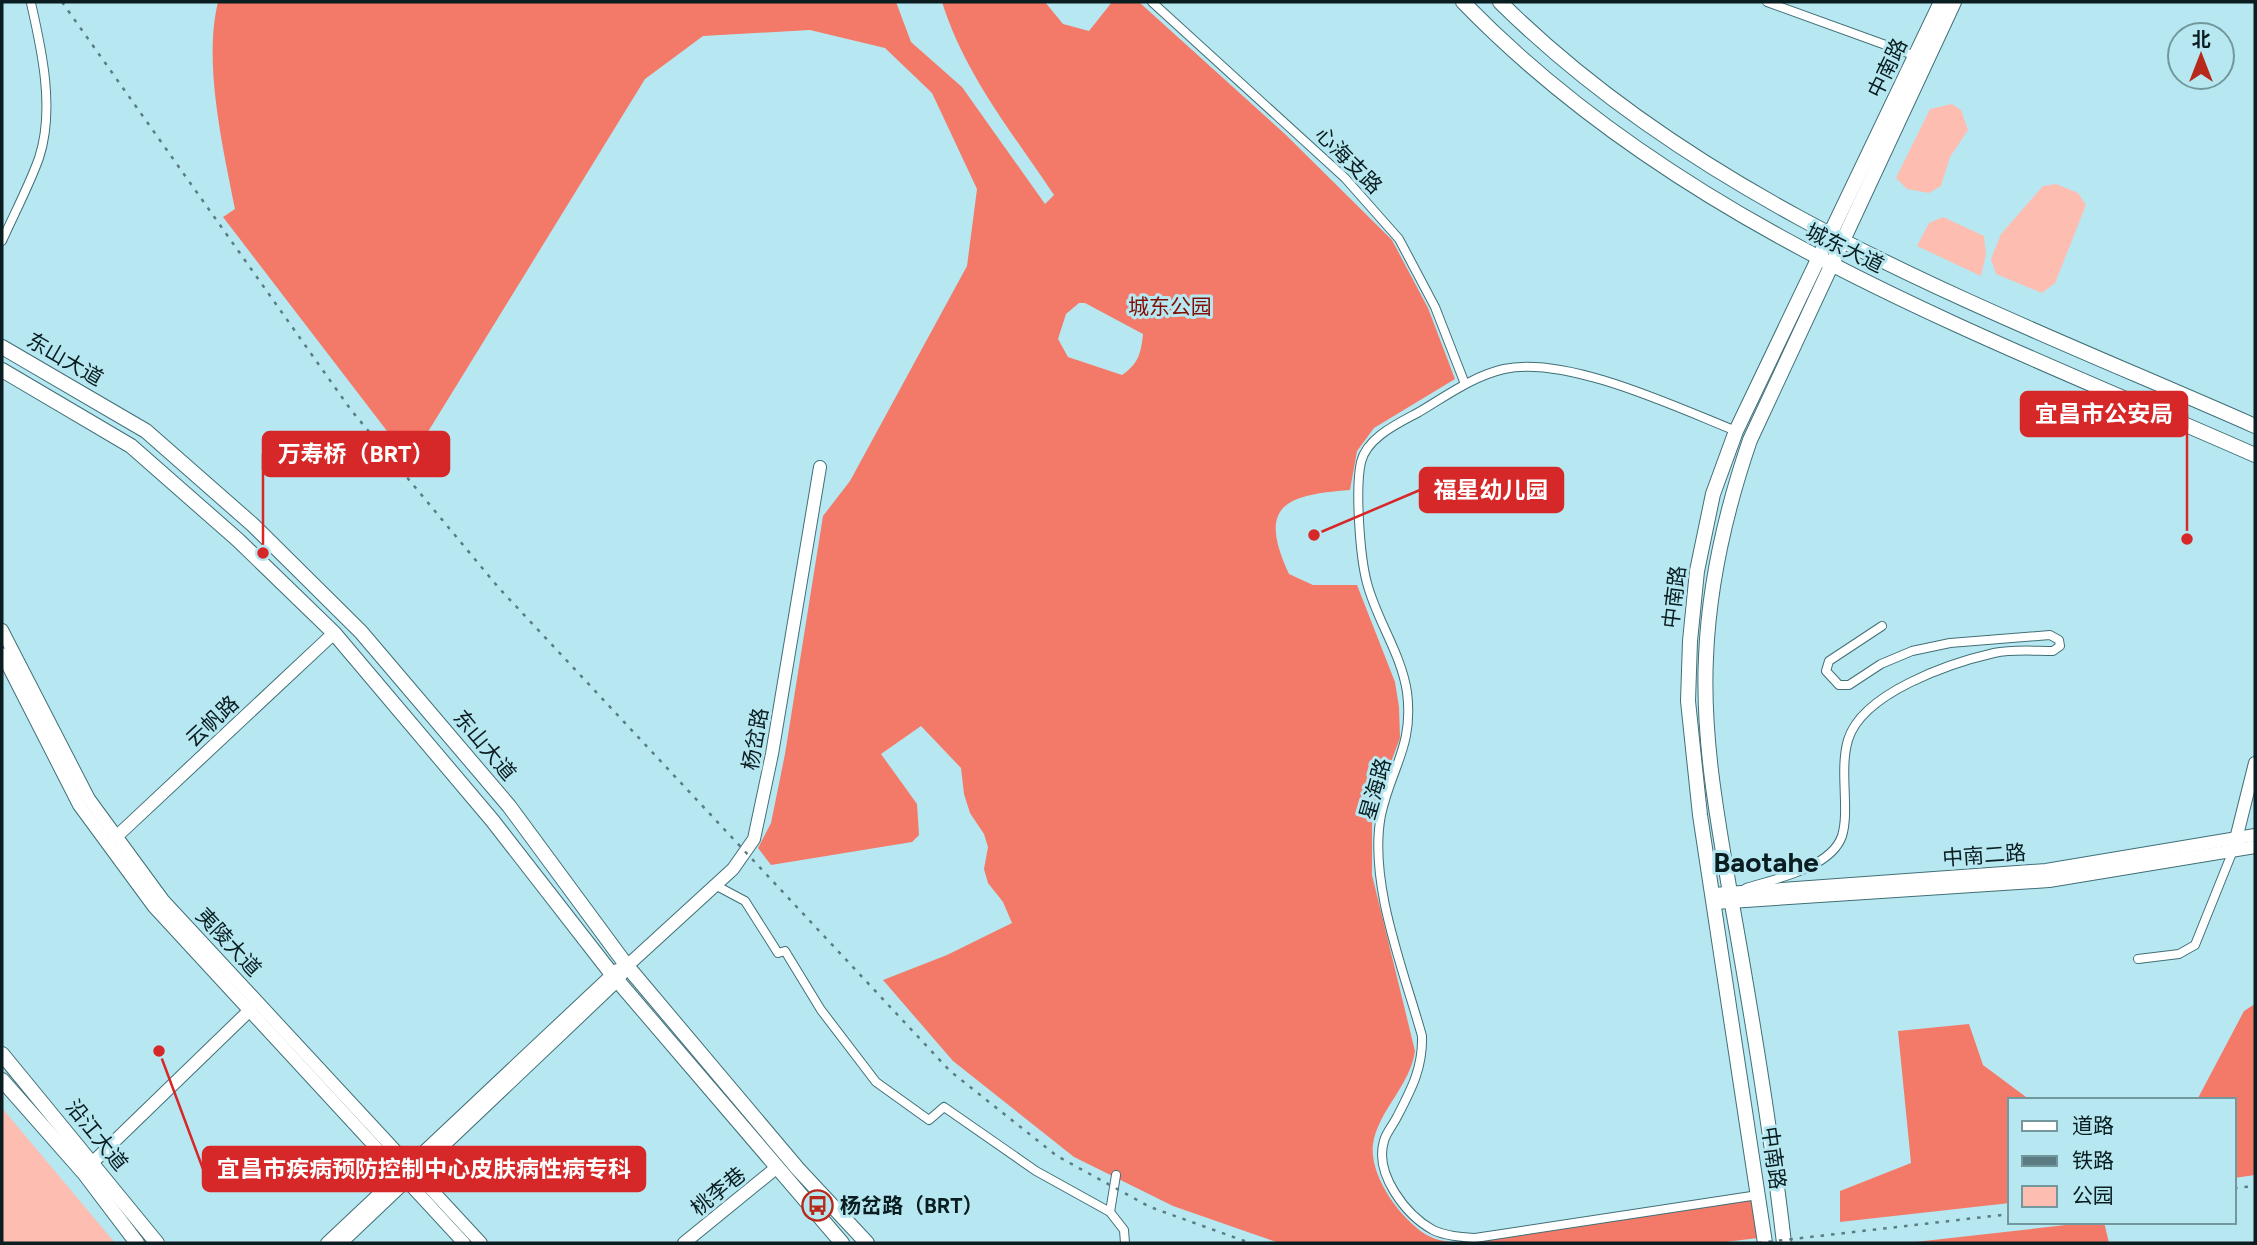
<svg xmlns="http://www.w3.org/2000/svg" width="2257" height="1245" font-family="Figtree,'Noto Sans SC',sans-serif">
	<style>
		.green { fill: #febdb1 }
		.forest { fill: #f37a68; fill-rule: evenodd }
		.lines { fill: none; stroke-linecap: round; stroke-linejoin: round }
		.street-casing { stroke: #416f77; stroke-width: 10 }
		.secondary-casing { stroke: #416f77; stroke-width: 14 }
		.primary-casing { stroke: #416f77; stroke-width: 16 }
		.street { stroke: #fff; stroke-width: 8 }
		.secondary { stroke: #fff; stroke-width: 12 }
		.primary { stroke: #fff; stroke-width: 14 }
		.rail { stroke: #5b7c82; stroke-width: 2.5; stroke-dasharray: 3.5 7; stroke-linecap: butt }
		.labels { text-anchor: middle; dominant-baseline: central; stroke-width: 6; stroke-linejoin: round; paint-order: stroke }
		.street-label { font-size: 21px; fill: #0a1d20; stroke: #b7e8f1 }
		.park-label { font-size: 21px; fill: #7f0f06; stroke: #b7e8f1 }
		.poi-label { font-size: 21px; font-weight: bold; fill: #0a1d20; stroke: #b7e8f1; text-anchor: start }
		.district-label { font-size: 28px; font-weight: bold; fill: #0a1d20; stroke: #b7e8f1 }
		.leader { fill: none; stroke: #d62828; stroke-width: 2.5 }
		.callout-dot { fill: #d62828; stroke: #b7e8f1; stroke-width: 2.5 }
		.callout { fill: #d62828; stroke: #d62828; stroke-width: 2.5 }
		.callout-label { font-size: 23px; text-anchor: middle; font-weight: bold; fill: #fff }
	</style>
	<rect width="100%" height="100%" fill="#b7e8f1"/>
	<!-- green -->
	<g class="green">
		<polygon points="1952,104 1961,110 1968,130 1950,157 1941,186 1929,193 1907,189 1896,178 1930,109"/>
		<polygon points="2056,184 2078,193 2086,205 2055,283 2042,293 1996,274 1991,259 2001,234 2043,186"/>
		<polygon points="1943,217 1984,236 1986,254 1981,276 1917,246 1929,223"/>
		<polygon points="2,1108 115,1243 2,1243"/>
	</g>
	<!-- forest -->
	<g class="forest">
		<path d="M 218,2 L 896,2 L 911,42 L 962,87 L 1045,204 L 1054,195 C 1012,132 965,75 942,2 L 1045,2 L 1063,24 L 1089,31 L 1112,2 L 1139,2 L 1286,135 L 1392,240 L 1428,308 L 1455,379 L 1374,428 L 1357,451 L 1350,490 C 1285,495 1257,505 1289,574 L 1313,585 L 1357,585 L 1395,682 L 1399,707 L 1400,738 L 1372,813 L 1372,875 L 1415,1051 C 1410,1086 1378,1111 1373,1144 C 1369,1176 1400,1218 1425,1234 C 1436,1241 1450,1242 1462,1243 L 1279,1243 L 1173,1206 L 1074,1157 L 953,1061 L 883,980 L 947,955 L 1012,923 L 1003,902 L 988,883 L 984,869 L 988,847 L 984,834 L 970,813 L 964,794 L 961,768 L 921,726 L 881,754 L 917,804 L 919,835 L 912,842 L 771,865 L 758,848 L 771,823 L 785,754 L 823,516 L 850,481 L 967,266 L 977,189 L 932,93 L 885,48 L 810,30 L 703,36 L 645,79 L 410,461 L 223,217 L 235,209 C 223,148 203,63 218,2 ZM 1079,303 L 1085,303 L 1143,334 C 1141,354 1138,364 1122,375 L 1068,357 L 1058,339 L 1066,314 Z"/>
		<polygon points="2255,1004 2255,1175 2234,1178 2234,1100 2197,1100 2244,1011"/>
		<polygon points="1969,1024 1983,1065 2030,1100 2010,1100 2010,1203 1840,1222 1840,1191 1911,1163 1898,1031"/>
		<polygon points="1752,1199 1758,1238 1717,1243 1466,1243"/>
		<polygon points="2093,1222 2104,1222 2109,1243 1906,1243"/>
	</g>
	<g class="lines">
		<defs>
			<g id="street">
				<polyline points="1152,2 1345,178 1399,239 1435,307 1465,384"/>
				<polyline points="1767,2 1916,56"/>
				<path d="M 2,241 C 14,214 29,186 39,158 C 55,110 42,51 31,3"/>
				<path d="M 1736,431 C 1676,407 1566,355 1504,369 C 1473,376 1446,396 1419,412 C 1399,423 1367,437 1361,462 C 1355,489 1360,557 1367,583 C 1377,621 1401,653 1407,692 C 1414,746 1391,768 1381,815 C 1368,883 1404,971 1422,1036 C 1423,1068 1411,1090 1397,1117 C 1393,1125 1386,1133 1384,1141 C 1374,1174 1406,1215 1433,1230 C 1446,1236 1461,1237 1475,1238 L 1758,1195"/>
				<polyline points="715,885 745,901 778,953 785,951 821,1010 876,1082 929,1120 944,1107 1036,1171 1110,1212 1124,1230 1125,1243"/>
				<path d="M 1746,888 C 1775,879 1831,868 1842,836 C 1850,810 1839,770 1848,740 C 1862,693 1950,663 1994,653 C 2013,649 2034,651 2053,651 L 2060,646 L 2059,640 L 2050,635 L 1950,643 L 1912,651 L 1881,664 L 1849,685 L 1839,685 L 1826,671 L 1829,661 L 1882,626"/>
				<polyline points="2138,959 2179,954 2195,945 2232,853"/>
				<polyline points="1110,1212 1116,1175"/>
			</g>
			<g id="secondary">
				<polyline points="2,630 89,799 163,900 481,1243"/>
				<polyline points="2,654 79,805 154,907 464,1243"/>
				<polyline points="116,837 334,633"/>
				<polyline points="2234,847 2255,763"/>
				<polyline points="1713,894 2046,870 2255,835"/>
				<polyline points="1715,903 2049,881 2255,847"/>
				<polyline points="92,1163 250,1010"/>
				<polyline points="327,1243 617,970"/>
				<polyline points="341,1243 618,980 627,966 733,869 754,839 772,754 820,467"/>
				<polyline points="684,1243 776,1168"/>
			</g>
			<g id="primary">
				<path d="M 1463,2 C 1680,226 1976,332 2255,455"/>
				<path d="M 1500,2 C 1709,209 1990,309 2255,426"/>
				<polyline points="2,347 146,431 253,525 361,632 509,806 627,966 798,1169 867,1243"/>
				<polyline points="2,370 131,446 238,540 334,633 492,820 611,973 842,1243"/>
				<polyline points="2,1054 157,1243"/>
				<polyline points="2,1080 84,1173 137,1243"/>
				<polyline points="1765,1243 1700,815 1688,701 1690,641 1697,571 1713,494 1736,431 1941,2"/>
				<path d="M 1784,1243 C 1771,1130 1752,1016 1732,904 C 1718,823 1702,739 1706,657 C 1709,583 1726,510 1750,440 L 1954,2"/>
			</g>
		</defs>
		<!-- street casing -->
		<use href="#street" class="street-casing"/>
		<!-- secondary casing -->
		<use href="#secondary" class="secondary-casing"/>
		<!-- primary casing -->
		<use href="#primary" class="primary-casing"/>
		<!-- street -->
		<use href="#street" class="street"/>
		<!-- secondary -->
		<use href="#secondary" class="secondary"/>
		<!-- primary -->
		<use href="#primary" class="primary"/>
		<!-- rail -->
		<g class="rail">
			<polyline points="62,2 351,410 498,587 950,1071 1057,1156 1150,1207 1250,1243"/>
			<polyline points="2234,1188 2255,1186"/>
			<polyline points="1758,1243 2010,1214"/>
		</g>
	</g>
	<!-- icons -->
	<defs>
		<symbol id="bus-ring" viewBox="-11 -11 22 22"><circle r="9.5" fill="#b7e8f1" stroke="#b6291b" stroke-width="1.5"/><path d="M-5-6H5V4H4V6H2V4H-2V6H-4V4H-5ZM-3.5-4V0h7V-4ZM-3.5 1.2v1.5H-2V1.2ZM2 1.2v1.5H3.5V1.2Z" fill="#b6291b"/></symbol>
	</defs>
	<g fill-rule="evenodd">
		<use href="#bus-ring" x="800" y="1188" width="35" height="35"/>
	</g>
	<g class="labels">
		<!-- street labels -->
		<g class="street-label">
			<text transform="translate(1887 68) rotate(-64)">中南路</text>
			<text transform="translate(1349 160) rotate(45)">心海支路</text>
			<text transform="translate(1845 248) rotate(26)">城东大道</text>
			<text transform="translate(65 359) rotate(30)">东山大道</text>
			<text transform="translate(1674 597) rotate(-83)">中南路</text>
			<text transform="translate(212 721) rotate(-43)">云帆路</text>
			<text transform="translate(755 739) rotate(-80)">杨岔路</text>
			<text transform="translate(485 745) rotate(50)">东山大道</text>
			<text transform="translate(1375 789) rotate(-74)">星海路</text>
			<text transform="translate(1984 855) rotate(-4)">中南二路</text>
			<text transform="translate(229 942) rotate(47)">夷陵大道</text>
			<text transform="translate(97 1135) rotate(51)">沿江大道</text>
			<text transform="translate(1774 1158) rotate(82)">中南路</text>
			<text transform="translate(718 1191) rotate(-39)">桃李巷</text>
		</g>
		<!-- park labels -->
		<g class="park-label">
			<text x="1170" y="306">城东公园</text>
		</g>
		<!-- poi labels -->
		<g class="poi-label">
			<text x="840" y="1205">杨岔路（BRT）</text>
		</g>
		<!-- district labels -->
		<g class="district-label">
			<text x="1766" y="862">Baotahe</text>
		</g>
	</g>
	<!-- callouts -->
	<path class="leader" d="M2187 539L2187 414M263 553L263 454M1314 535L1420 490M159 1051L203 1169"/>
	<g class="callout-dot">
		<circle cx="2187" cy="539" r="7"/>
		<circle cx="263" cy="553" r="7"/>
		<circle cx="1314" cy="535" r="7"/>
		<circle cx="159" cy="1051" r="7"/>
	</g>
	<g class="callout">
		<rect x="2021" y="392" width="166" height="44" rx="7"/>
		<rect x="263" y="432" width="186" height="44" rx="7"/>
		<rect x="1420" y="468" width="143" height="44" rx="7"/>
		<rect x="203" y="1147" width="442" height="44" rx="7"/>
	</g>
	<g class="callout-label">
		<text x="2104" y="422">宜昌市公安局</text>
		<text x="356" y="462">万寿桥（BRT）</text>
		<text x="1491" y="498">福星幼儿园</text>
		<text x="424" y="1177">宜昌市疾病预防控制中心皮肤病性病专科</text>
	</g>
	<!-- border -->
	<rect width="2257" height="1245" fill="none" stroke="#0a1d20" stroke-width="7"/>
	<!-- legend -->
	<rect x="2008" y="1098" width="228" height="126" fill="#b7e8f1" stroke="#72979d" stroke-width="2"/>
	<rect x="2022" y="1121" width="35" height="10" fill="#ffffff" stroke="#72979d" stroke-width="2"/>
	<text x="2072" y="1133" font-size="21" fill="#0a1d20">道路</text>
	<rect x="2022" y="1156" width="35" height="10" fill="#5b7c82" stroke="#72979d" stroke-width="2"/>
	<text x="2072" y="1168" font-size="21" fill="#0a1d20">铁路</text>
	<rect x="2022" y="1186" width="35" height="21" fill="#febdb1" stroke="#72979d" stroke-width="2"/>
	<text x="2072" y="1203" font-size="21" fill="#0a1d20">公园</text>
	<!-- north arrow -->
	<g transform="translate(2201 56)"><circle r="33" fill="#b7e8f1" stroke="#72979d" stroke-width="2"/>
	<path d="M0-5L12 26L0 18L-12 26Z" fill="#b6291b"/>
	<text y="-10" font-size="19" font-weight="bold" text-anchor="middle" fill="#0a1d20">北</text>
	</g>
</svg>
